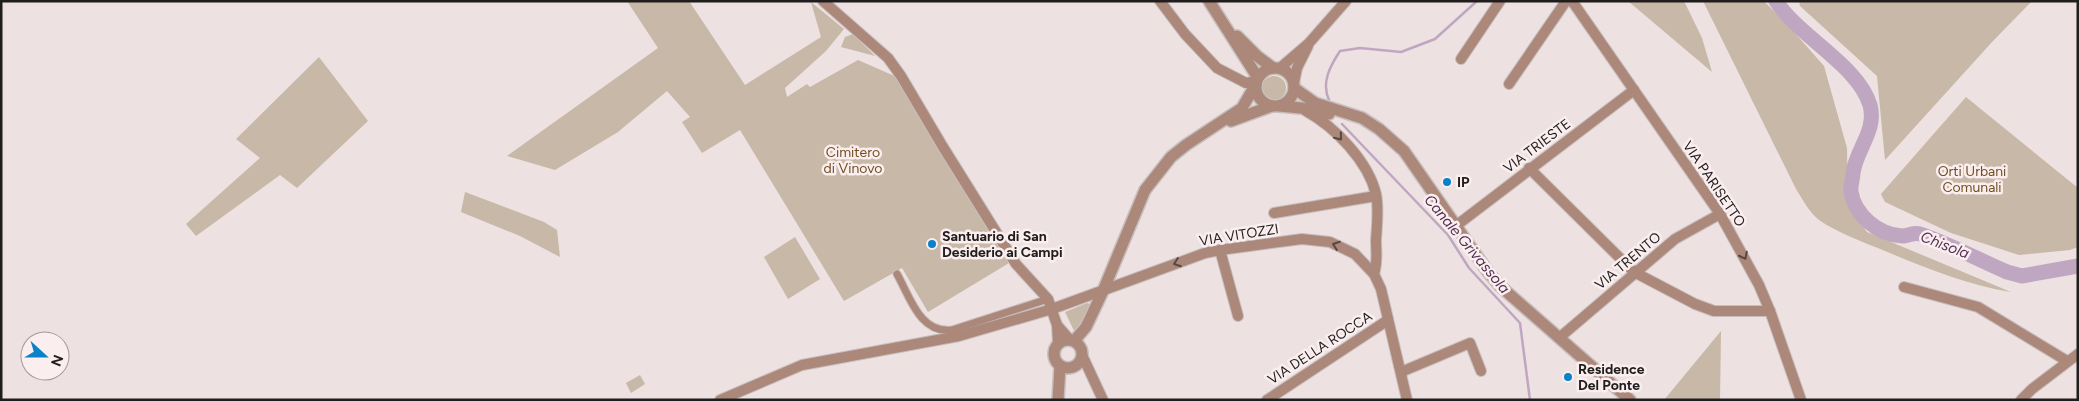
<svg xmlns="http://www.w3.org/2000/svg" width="2079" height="401" font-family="Figtree,sans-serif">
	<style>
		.green { fill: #c8b8a7 }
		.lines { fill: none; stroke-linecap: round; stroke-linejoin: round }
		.stream { stroke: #c0a7c1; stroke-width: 2.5 }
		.river { stroke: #c0a7c1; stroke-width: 15 }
		.pedestrian-casing { stroke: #c8bebe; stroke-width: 9 }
		.minor-casing { stroke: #c8bebe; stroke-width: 12 }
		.tertiary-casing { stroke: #c8bebe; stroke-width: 14 }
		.pedestrian { stroke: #ab887a; stroke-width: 7 }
		.minor { stroke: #ab887a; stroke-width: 10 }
		.tertiary { stroke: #ab887a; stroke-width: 11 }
		.oneway { stroke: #584842 }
		.poi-dot { fill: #0a82cb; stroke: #faeeef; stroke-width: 2 }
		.labels { text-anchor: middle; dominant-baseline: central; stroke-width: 5; stroke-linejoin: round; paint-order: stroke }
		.street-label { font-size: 14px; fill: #211d1d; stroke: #faeeef }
		.park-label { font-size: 14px; fill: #714f23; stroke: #faeeef }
		.poi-label { font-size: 14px; font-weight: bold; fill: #211d1d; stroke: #faeeef; text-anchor: start }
		.water-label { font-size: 15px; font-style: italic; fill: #512f54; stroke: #faeeef }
	</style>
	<rect width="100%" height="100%" fill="#ede1e1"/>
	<!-- green -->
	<g class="green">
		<polygon points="627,1 689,1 745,85 821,37 811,2 844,29 826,51 785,88 787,97 807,84 810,87 858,60 899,78 1009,263 928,312 902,268 844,301 740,130 702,153 682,122 690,117 667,91 618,132 555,170 507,156 658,48"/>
		<polygon points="1628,1 1684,1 1702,38 1712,72"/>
		<path d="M 1703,1 L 1764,1 L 1794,32 L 1824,66 L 1847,148 L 1848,206 L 1867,232 L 2011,292 C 1967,285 1926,268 1885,251 C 1865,243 1836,232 1819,220 C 1809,212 1803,200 1796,189 Z"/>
		<polygon points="1799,1 2032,1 1992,42 1885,160 1877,76 1800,6"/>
		<polygon points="853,34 875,56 841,47 845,37"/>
		<polygon points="319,57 368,121 297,188 280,175 196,236 186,224 260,158 236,139"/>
		<circle cx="1274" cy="88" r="12"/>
		<polygon points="1966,97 2078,188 2078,247 2070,250 2019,255 1951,233 1885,202 1881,194"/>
		<polygon points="465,192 544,222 557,230 560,257 520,236 461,212"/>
		<polygon points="795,237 820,279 788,299 764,257"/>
		<polygon points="1087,303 1092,305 1077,337 1065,312"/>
		<polygon points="1721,331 1720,400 1664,400"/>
		<polygon points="640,375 645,384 631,393 626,383"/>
	</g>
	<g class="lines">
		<!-- stream -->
		<g class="stream">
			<path d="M 1329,100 C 1321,83 1330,66 1340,51 L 1360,48 L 1401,52 L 1435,39 L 1477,1"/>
			<polyline points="1342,124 1448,235 1469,268 1520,323 1530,400"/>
		</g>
		<!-- river -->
		<path class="river" d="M 1776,1 C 1798,36 1858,65 1870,105 C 1877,131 1856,149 1853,173 C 1853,179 1850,186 1851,192 C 1855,215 1878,235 1902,236 C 1908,236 1914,232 1920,234 C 1950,244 1979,260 2007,272 L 2022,276 L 2078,266"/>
		<defs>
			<path id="pedestrian" d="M 897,274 C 910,297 920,334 952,330 L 1048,299"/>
			<g id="minor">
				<polyline points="823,1 888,58 901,76 943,147 1016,264 1048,299 1057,325 1058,344"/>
				<polyline points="1160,1 1185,34 1217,68 1246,83 1257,81"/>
				<polyline points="1572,1 1720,214 1759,285 1770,311 1801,400"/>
				<polyline points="1461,59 1500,1"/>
				<polyline points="1280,68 1309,43 1346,1"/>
				<polyline points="1294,83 1297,68 1308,46"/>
				<polyline points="1509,84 1566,1"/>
				<path d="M 1306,111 C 1335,127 1368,161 1376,194 C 1379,209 1377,225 1376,240 C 1376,252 1378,262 1374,274"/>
				<polyline points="1529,168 1634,272 1695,304 1714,311 1770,311"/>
				<polyline points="1274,213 1376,196"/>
				<polyline points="1457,225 1634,90"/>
				<polyline points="1220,250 1238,316"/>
				<polyline points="1904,287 1978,307 2067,361"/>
				<polyline points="1057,325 1070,340"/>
				<polyline points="1559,338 1675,239 1720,214"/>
				<polyline points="1083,357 1103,400"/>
				<polyline points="1401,372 1470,343 1481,371"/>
				<polyline points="720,400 802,365 959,336 1052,309 1205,253 1220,250 1302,239 1330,242 1355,254 1374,274 1381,289 1407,400"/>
				<polyline points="1267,400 1388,320"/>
				<polyline points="2021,400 2032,389 2078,354"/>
			</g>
			<g id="tertiary">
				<polyline points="1209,1 1258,78"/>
				<polyline points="1237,36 1257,56 1273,68"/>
				<circle cx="1275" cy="87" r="19"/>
				<polyline points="1294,88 1315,103 1362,118 1379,129 1404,151 1488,272 1500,286 1630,400"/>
				<polyline points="1279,106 1301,108 1329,114"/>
				<polyline points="1231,121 1272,106"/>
				<circle cx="1068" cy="354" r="14"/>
				<polyline points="1074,341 1086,327 1103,291 1145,190 1171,157 1186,145 1242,108 1256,84"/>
				<polyline points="1058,400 1060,366"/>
			</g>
		</defs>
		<!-- pedestrian casing -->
		<use href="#pedestrian" class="pedestrian-casing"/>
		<!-- minor casing -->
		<use href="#minor" class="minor-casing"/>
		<!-- tertiary casing -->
		<use href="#tertiary" class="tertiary-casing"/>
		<!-- pedestrian -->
		<use href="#pedestrian" class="pedestrian"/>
		<!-- minor -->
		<use href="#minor" class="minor"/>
		<!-- tertiary -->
		<use href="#tertiary" class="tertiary"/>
	</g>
	<!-- one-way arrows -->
	<defs><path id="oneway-chevron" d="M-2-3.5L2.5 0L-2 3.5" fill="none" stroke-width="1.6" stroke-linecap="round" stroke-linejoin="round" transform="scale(1.25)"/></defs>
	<g class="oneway">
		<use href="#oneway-chevron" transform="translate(1339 137) rotate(51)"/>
		<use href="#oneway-chevron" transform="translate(1336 245) rotate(-160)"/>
		<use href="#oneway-chevron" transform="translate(1744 256) rotate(63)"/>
		<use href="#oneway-chevron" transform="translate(1177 263) rotate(160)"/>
	</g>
	<!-- markers -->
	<g class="poi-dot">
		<circle cx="1447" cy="182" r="5"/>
		<circle cx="932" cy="244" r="5"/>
		<circle cx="1568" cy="377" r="5"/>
	</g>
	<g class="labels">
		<!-- street labels -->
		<g class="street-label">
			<text transform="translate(1537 146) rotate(-37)">VIA TRIESTE</text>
			<text transform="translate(1714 184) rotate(56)">VIA PARISETTO</text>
			<text transform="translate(1239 235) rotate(-9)">VIA VITOZZI</text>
			<text transform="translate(1628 261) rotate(-40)">VIA TRENTO</text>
			<text transform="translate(1320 348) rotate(-33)">VIA DELLA ROCCA</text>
		</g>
		<!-- park labels -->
		<g class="park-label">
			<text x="853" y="152">Cimitero<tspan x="853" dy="16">di Vinovo</tspan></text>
			<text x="1972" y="171">Orti Urbani<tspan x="1972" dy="16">Comunali</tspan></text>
		</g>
		<!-- poi labels -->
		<g class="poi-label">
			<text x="1457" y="182">IP</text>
			<text x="942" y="236">Santuario di San<tspan x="942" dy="16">Desiderio ai Campi</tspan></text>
			<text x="1578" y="369">Residence<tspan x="1578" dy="16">Del Ponte</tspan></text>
		</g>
		<!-- water labels -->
		<g class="water-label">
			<text transform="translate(1467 244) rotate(50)">Canale Grivassola</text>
			<text transform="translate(1945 245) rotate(21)">Chisola</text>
		</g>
	</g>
	<!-- border -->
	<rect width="2079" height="401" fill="none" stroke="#211d1d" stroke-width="5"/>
	<!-- north arrow -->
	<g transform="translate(45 356) rotate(111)"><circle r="24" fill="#faeeef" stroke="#a39a9b"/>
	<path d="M0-4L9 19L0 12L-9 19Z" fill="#0a82cb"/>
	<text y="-8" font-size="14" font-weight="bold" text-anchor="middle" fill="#211d1d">N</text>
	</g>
</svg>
